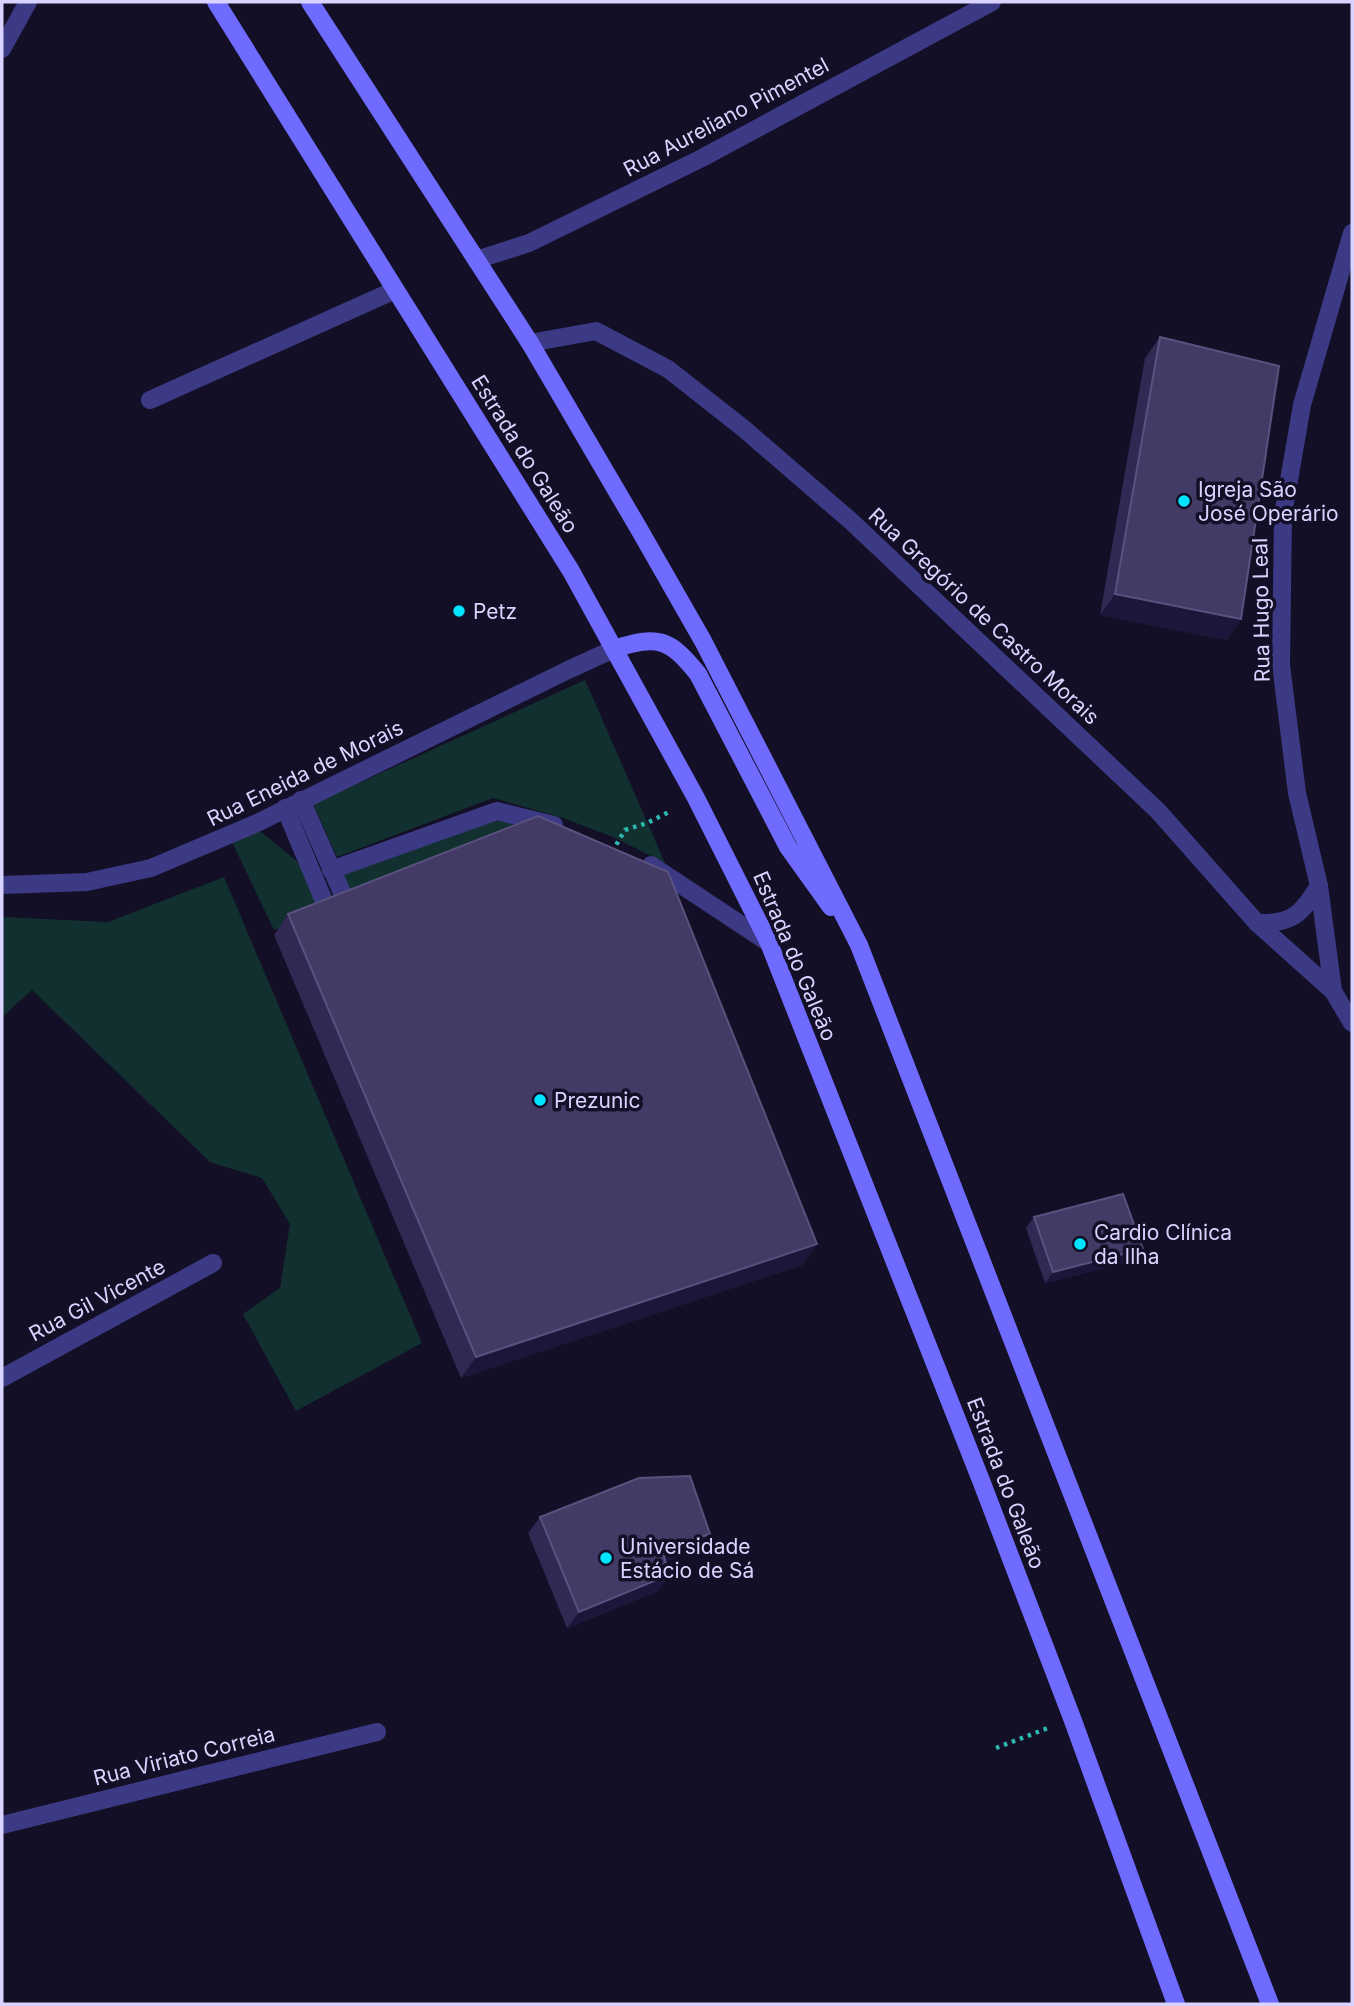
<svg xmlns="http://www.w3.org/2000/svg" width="1354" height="2006" font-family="Inter,sans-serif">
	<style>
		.green { fill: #12302f }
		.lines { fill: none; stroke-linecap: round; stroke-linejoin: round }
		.path { stroke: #2fb8b0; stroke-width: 4.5; stroke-dasharray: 3.5 5; stroke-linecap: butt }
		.lane { stroke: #3d3a85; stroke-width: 18 }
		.street { stroke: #3d3a85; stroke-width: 18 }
		.secondary { stroke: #6f6bff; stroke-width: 18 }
		.wall { fill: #312854 }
		.shaded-wall { fill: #1d163a }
		.building { fill: #433a66; stroke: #5a527e; stroke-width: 2 }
		.poi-dot { fill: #00e5ff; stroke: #130f26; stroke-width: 2.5 }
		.labels { text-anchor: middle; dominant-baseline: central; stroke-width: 7; stroke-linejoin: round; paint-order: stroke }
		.street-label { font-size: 21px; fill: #d9d4ff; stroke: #130f26 }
		.poi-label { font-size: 21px; fill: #d9d4ff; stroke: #130f26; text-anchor: start }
	</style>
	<rect width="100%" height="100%" fill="#130f26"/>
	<!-- green -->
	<g class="green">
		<polygon points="585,680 665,863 613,837 560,817 493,798 337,857 313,804"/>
		<polygon points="492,817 520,827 351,901 339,874"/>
		<polygon points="255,827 299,863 321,912 274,930 231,840"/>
		<polygon points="224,877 422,1343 296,1411 243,1314 280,1288 290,1224 262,1178 210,1162 32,990 2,1017 2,917 108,922"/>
	</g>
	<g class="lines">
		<!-- path -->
		<g class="path">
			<polyline points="612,852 625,830 647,823 671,811"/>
			<polyline points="996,1748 1048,1728"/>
		</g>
		<!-- lane -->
		<g class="lane">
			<polyline points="150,400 395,290"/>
			<polyline points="301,800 348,906"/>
			<polyline points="285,808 329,913"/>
			<polyline points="651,865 769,943"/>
			<polyline points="331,870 497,811 554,825"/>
		</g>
		<!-- street -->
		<g class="street">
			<polyline points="2,49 28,2"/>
			<polyline points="476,260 529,243 702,158 992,2"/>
			<polyline points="530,343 596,331 668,369 743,428 852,522 1158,811 1257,923 1333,991 1352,1023"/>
			<polyline points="2,885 87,882 151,868 257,823 568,670 614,649"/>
			<path d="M 1257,923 C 1293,924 1301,914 1319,886"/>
			<polyline points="1333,991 1319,886 1297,793 1281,665 1283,515 1302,405 1352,233"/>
			<polyline points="2,1378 213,1263"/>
			<polyline points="2,1825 377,1732"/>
		</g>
		<!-- secondary -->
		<g class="secondary">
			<polyline points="216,2 571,571 696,798 769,943 982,1483 1072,1718 1176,2004"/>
			<polyline points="310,2 530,343 639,529 703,641 859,945 1270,2004"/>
			<path d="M 614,649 C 658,635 669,638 698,674 L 788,847 L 831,907"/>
		</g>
	</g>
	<!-- wall -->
	<g class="wall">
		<polygon points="1160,337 1241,619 1227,640 1100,615 1145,358"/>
		<polygon points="288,914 817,1244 802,1265 461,1378 274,935"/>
		<polygon points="1034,1217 1135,1260 1045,1283 1026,1228"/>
		<polygon points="540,1517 699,1551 665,1561 669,1575 658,1591 567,1628 528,1533"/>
	</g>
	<!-- shaded-wall -->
	<g class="shaded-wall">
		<polygon points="1115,594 1241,619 1227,640 1100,615"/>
		<polygon points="817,1244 802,1265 461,1378 476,1357"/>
		<polygon points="1143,1249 1135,1260 1045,1283 1053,1272"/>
		<polygon points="710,1534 699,1551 650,1565 662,1549"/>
		<polygon points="669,1575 658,1591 567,1628 579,1612"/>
	</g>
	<!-- building -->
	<g class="building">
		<polygon points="1160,337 1279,366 1241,619 1115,594"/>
		<polygon points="538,816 668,872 817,1244 476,1357 288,914"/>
		<polygon points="1123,1194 1143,1249 1053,1272 1034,1217"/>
		<polygon points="690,1476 710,1534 662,1549 669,1575 579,1612 540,1517 639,1478"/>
	</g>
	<!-- markers -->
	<g class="poi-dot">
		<circle cx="1184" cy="501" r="7"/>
		<circle cx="459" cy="611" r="7"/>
		<circle cx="540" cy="1100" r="7"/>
		<circle cx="1080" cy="1244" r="7"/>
		<circle cx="606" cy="1558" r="7"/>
	</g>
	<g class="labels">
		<!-- street labels -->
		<g class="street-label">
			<text transform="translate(726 117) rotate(-28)">Rua Aureliano Pimentel</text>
			<text transform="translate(525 454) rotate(58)">Estrada do Galeão</text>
			<text transform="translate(1261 610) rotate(-91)">Rua Hugo Leal</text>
			<text transform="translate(984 616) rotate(43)">Rua Gregório de Castro Morais</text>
			<text transform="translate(305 773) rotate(-26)">Rua Eneida de Morais</text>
			<text transform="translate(795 956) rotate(67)">Estrada do Galeão</text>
			<text transform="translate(97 1300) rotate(-28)">Rua Gil Vicente</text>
			<text transform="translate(1006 1483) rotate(69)">Estrada do Galeão</text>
			<text transform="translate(184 1756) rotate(-14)">Rua Viriato Correia</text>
		</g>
		<!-- poi labels -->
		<g class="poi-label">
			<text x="1198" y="489">Igreja São<tspan x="1198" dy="24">José Operário</tspan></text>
			<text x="473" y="611">Petz</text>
			<text x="554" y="1100">Prezunic</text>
			<text x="1094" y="1232">Cardio Clínica<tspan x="1094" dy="24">da Ilha</tspan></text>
			<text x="620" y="1546">Universidade<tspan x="620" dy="24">Estácio de Sá</tspan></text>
		</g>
	</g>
	<!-- border -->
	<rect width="1354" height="2006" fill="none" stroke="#d9d4ff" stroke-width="7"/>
</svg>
